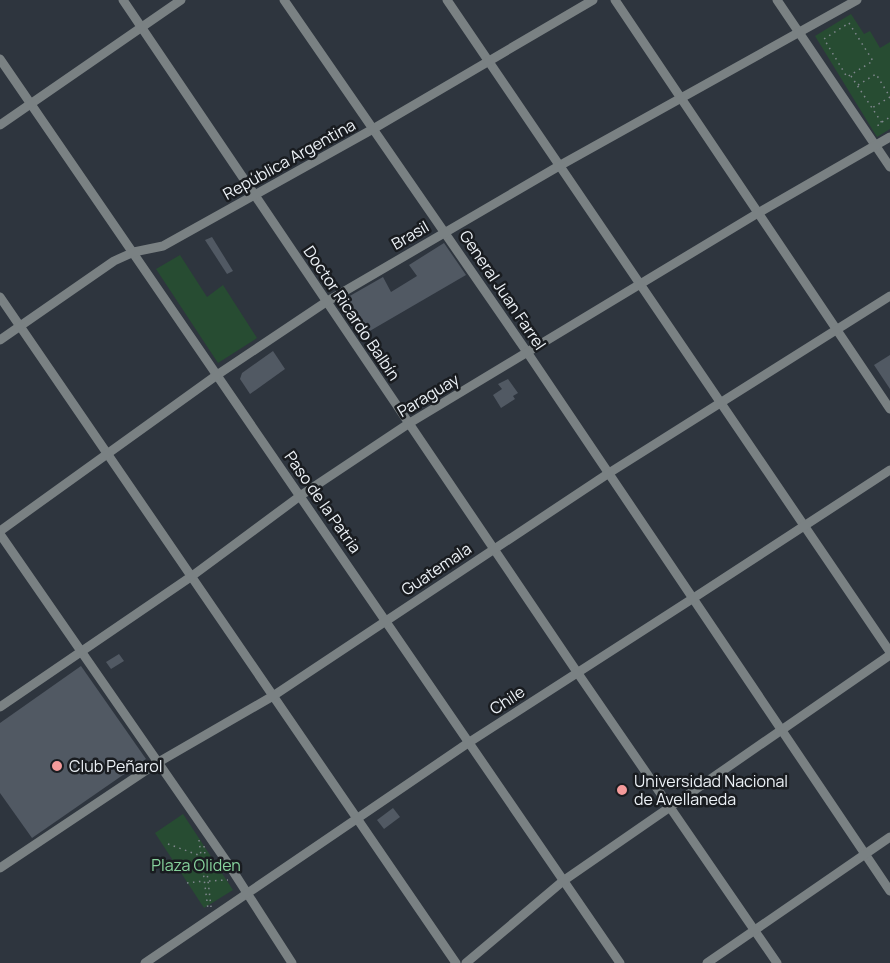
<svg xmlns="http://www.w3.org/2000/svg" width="890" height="963" font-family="Manrope,sans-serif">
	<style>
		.green { fill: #274c32 }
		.building { fill: #515963 }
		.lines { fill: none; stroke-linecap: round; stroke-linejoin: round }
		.path { stroke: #80878e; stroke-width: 1.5; stroke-dasharray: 1.5 4.5; stroke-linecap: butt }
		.minor { stroke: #7a8183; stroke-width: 9 }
		.poi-dot { fill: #f59b9b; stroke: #191c20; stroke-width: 2 }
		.labels { text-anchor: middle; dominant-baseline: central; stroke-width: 5; stroke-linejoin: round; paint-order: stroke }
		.street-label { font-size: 16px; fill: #ecf1f6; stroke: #191c20 }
		.poi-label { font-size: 16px; fill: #ecf1f6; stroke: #191c20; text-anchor: start }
		.park-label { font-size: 16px; fill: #87d39d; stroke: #191c20 }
	</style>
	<rect width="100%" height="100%" fill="#2e353e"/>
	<!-- green -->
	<g class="green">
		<polygon points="851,14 864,34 870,31 880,48 890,42 890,129 877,137 815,36"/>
		<polygon points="180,255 207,297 223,285 257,338 218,363 156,269"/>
		<polygon points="183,814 233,890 204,908 155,833"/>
	</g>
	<!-- building -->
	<g class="building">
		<polygon points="212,237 233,271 227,274 205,240"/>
		<polygon points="444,243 466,275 368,332 347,302 348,297 383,277 391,292 417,276 409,265"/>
		<polygon points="273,351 285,369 250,394 240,379 242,373"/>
		<polygon points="890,355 890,389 874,365"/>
		<polygon points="508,379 518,393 513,396 515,399 501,408 493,395 502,389 498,384"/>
		<polygon points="119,654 124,661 111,669 106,662"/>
		<polygon points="81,666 146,759 32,838 0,793 0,723"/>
		<polygon points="393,808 400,817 384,829 377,820"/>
	</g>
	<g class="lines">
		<!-- path -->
		<g class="path">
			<polygon points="849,23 873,61 847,77 824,39"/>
			<polyline points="851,76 882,123 875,127"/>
			<polyline points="858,85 876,74 890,97 872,108"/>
			<polyline points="882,122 890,117"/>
			<polyline points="199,840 208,909"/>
			<polyline points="168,844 201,856"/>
			<polyline points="204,846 211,907"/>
			<polyline points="209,881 228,880"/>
			<polyline points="187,883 204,881"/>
		</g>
		<!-- minor -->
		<g class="minor">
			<polyline points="123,0 577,672 777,963"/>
			<polyline points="284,0 527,352 890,891"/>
			<polyline points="447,0 890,652"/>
			<polyline points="615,0 890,409"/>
			<polyline points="777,0 890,167"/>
			<polyline points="0,59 620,963"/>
			<polyline points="0,125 181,0"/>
			<polyline points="0,297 456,963"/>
			<polyline points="0,340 114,261 134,252 163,246 373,129 593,0"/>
			<polyline points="0,531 217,375 326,302 559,166 857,0"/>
			<polyline points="0,534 229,865 292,963"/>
			<polyline points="0,707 192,576 300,496 408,424 758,213 890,137"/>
			<polyline points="0,868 157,763 273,696 609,473 890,296"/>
			<polyline points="145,963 468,743 692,599 890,470"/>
			<polyline points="466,963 563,881 890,655"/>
			<polyline points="707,963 890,837"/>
		</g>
	</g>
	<!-- markers -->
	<g class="poi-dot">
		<circle cx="57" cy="766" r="6"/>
		<circle cx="622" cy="790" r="6"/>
	</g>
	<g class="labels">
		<!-- street labels -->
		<g class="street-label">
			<text transform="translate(289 159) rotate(-29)">República Argentina</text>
			<text transform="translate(410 235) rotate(-30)">Brasil</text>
			<text transform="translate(503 290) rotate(56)">General Juan Farrel</text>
			<text transform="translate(352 313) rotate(56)">Doctor Ricardo Balbín</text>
			<text transform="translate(428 395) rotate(-31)">Paraguay</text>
			<text transform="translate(323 502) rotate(55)">Paso de la Patria</text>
			<text transform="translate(436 569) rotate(-34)">Guatemala</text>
			<text transform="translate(507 700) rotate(-33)">Chile</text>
		</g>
		<!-- poi labels -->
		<g class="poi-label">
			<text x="69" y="766">Club Peñarol</text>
			<text x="634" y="781">Universidad Nacional<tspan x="634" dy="18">de Avellaneda</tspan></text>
		</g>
		<!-- park labels -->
		<g class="park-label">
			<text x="196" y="865">Plaza Oliden</text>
		</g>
	</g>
</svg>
